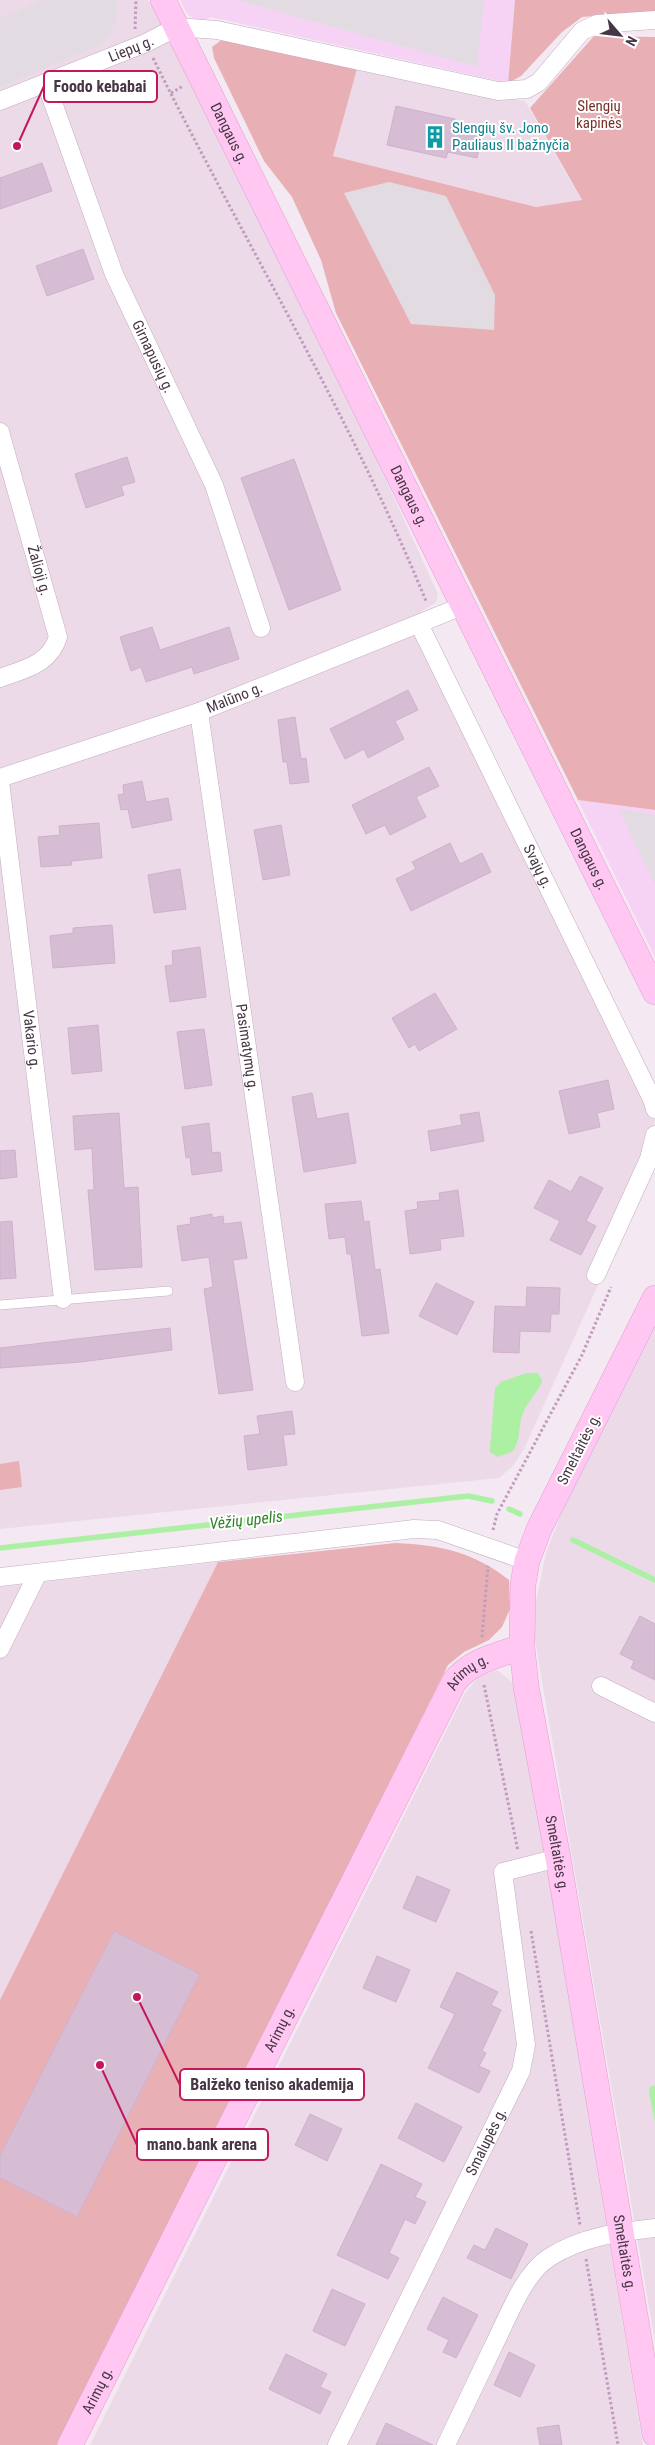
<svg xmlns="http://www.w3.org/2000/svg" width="655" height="2445" font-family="'Roboto Condensed',sans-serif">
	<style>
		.residential { fill: #ecdae9 }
		.commercial { fill: #f6d3f4 }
		.green { fill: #e8b0b4 }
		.parking { fill: #e2dce2 }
		.water { fill: #acf0a4 }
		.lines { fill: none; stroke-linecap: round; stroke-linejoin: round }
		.stream { stroke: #acf0a4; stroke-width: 5.5 }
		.building { fill: #d6bdd3; stroke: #d0b0cd }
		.lane-casing { stroke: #c2adbf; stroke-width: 10 }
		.street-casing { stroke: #c2adbf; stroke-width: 19 }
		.secondary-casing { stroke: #e0a0d2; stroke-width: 26 }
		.path { stroke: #c19bbc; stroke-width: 3; stroke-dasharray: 2.5 2.5; stroke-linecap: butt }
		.lane { stroke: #fff; stroke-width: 9 }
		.street { stroke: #fff; stroke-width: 18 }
		.secondary { stroke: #ffc7f1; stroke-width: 25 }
		.labels { text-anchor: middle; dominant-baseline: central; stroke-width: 4; stroke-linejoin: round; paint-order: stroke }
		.street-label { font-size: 15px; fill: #473646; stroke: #fff }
		.park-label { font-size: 15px; fill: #793129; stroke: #fff }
		.culture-label { font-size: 15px; fill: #0d838f; stroke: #fff; text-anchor: start }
		.water-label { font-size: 16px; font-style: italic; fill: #2f8326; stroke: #fff }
		.leader { fill: none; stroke: #c2185b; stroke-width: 2 }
		.callout-dot { fill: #c2185b; stroke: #fff; stroke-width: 2 }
		.callout { fill: #fff; stroke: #c2185b; stroke-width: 2 }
		.callout-label { font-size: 16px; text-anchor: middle; font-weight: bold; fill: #473646 }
	</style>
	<rect width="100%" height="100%" fill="#f4e8f2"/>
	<!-- residential -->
	<g class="residential">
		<polygon points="0,0 148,0 151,5 196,87 376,458 438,594 436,602 419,613 655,1093 654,1161 524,1449 513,1466 499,1478 0,1529"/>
		<polygon points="357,69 525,101 582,201 536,207 333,156"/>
		<polygon points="655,1328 655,2342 532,1622 546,1553 566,1502"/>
		<polygon points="218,1562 0,2000 0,1587"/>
		<polygon points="497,1670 513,1683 518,1694 643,2445 90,2445 465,1693 477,1679 486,1672"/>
	</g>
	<!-- commercial -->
	<g class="commercial">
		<polygon points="180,0 515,0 508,83 211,17 200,22 187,14"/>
		<polygon points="578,800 655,810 655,957"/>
	</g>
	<!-- green -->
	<g class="green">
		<polygon points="515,0 655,0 655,11 582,17 562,32 521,76 508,83"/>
		<polygon points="594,36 655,37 655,810 578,800 336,313 321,260 292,197 264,161 214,58 212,47 224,38 357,69 333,156 536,207 582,200 530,108"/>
		<polygon points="19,1461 22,1487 0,1490 0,1464"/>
		<path d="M 396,1543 C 440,1545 474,1552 509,1580 L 510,1609 L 502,1627 L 489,1640 L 464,1652 L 448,1665 L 58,2445 L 0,2445 L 0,2000 L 218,1562 Z"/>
	</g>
	<!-- parking -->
	<g class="parking">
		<polygon points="43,0 117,0 116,21 102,44 0,87 0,18"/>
		<polygon points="237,0 484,0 477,67"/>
		<polygon points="389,182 446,196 495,295 494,330 411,324 344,193"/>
		<polygon points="619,809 655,815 655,884 630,834"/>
	</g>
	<!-- water -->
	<g class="water">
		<path d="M 526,1373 L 538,1373 L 542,1381 C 537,1394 525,1404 522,1416 C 518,1430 521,1438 513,1451 L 498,1457 L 490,1452 L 490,1449 L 495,1388 L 501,1382 Z"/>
		<polygon points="655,2085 655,2122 649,2093 650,2087"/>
	</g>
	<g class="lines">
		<!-- stream -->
		<g class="stream">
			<polyline points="509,1509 520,1514"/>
			<polyline points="573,1540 655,1580"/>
			<polyline points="0,1548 468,1496 492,1501"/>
		</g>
	</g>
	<!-- building -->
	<g class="building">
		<polygon points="396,106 455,119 454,123 483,129 477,158 448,152 446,158 387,145"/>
		<polygon points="42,163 52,191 0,209 0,178"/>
		<polygon points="83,249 94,279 47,296 36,266"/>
		<polygon points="127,457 135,482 121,486 124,495 86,508 75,474"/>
		<polygon points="294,459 341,590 289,610 241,478"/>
		<polygon points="152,627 160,650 229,627 239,659 194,674 192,667 146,682 141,667 131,671 120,637"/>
		<polygon points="408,690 418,710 395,721 404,739 368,758 364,749 345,759 330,729"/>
		<polygon points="295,717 301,759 306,758 309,782 290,784 287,762 283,762 278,720"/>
		<polygon points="429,767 439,786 416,797 426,817 390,835 385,825 366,834 352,805"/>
		<polygon points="142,781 146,802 168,798 172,820 132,828 128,809 121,810 118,795 124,794 123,785"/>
		<polygon points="99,823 102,858 71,861 72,865 41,867 38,837 60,835 59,826"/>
		<polygon points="281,825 290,875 263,880 254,830"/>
		<polygon points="450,843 460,864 482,853 491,872 411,911 396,879 416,869 412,862"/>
		<polygon points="180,869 186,909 154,913 148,875"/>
		<polygon points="112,925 115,963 53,968 50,936 73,933 73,928"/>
		<polygon points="200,947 206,997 170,1002 165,966 173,965 172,951"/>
		<polygon points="435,993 457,1029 419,1051 415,1044 409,1048 392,1018"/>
		<polygon points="98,1025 102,1071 72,1074 68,1028"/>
		<polygon points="204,1029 212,1085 185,1089 177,1032"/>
		<polygon points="608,1080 614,1109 597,1113 600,1127 569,1134 559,1091"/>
		<polygon points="312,1093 317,1119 348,1113 356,1163 304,1172 292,1097"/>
		<polygon points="479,1112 484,1141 431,1151 428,1131 462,1125 460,1115"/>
		<polygon points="119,1113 124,1188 138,1187 142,1267 95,1270 88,1190 94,1190 92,1148 75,1150 73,1116"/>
		<polygon points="209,1123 212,1153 220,1152 222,1171 192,1175 190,1157 186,1158 182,1127"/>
		<polygon points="15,1150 17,1177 0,1179 0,1151"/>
		<polygon points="580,1176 603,1188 586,1221 596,1226 581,1255 550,1240 560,1221 534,1208 549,1180 571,1192"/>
		<polygon points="458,1190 464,1236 440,1239 441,1250 410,1254 405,1211 418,1209 417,1202 440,1200 439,1193"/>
		<polygon points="361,1201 364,1222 369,1221 375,1270 380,1269 389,1333 362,1336 351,1254 347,1254 345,1237 329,1239 325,1204"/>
		<polygon points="212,1214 212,1218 223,1216 224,1224 241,1222 247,1258 233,1260 253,1390 219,1394 204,1289 213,1287 209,1257 182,1261 177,1226 191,1224 190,1218"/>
		<polygon points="12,1221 16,1278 0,1279 0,1222"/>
		<polygon points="436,1283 474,1302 457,1335 419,1316"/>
		<polygon points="527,1287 560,1288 559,1314 551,1314 550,1332 520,1331 519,1353 493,1352 495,1306 526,1307"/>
		<polygon points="170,1328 172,1350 81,1362 0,1368 0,1348"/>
		<polygon points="292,1411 295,1434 283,1435 287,1465 248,1470 244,1436 260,1434 257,1416"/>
		<polygon points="640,1616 655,1624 655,1680 631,1668 634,1661 620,1654"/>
		<polygon points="417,1876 450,1890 436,1922 403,1908"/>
		<polygon points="114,1931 200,1974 77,2217 0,2178 0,2155"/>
		<polygon points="377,1956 410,1970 396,2002 363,1988"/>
		<polygon points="457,1972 498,1992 491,2005 501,2010 482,2051 486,2053 479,2066 490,2071 479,2093 428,2068 455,2014 440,2007"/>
		<polygon points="416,2103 462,2127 444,2162 398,2138"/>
		<polygon points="310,2114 342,2129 327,2161 295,2145"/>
		<polygon points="381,2164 422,2184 415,2197 426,2202 415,2224 405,2219 389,2253 399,2258 388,2279 337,2255"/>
		<polygon points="496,2228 528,2244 511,2279 467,2258 474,2245 485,2250"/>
		<polygon points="332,2289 365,2304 345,2346 313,2331"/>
		<polygon points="443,2297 478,2315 456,2358 443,2352 449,2340 427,2329"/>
		<polygon points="509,2352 535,2365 520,2397 494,2385"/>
		<polygon points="286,2354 327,2374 320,2387 331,2392 320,2414 269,2389"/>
		<polygon points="386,2423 433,2445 376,2445"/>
		<polygon points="559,2425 562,2445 540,2445 537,2428"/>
	</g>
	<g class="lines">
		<defs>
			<polyline id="lane" points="0,1305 168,1291"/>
			<g id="street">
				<path id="s1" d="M 46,83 L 114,274 L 214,485 L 261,628"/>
				<path id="s2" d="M 0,101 L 146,43 L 177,27 L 217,30 L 498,91 L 527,89 L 539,82 L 582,31 L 597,24 L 655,20"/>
				<path id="s3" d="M 0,432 L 58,637 C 50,664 25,669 0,678"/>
				<path id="s4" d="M 419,624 L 652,1099 L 655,1109"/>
				<path id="s5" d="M 199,712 L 295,1382"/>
				<path id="s6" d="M 0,778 L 199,712 L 465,605"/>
				<path id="s7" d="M 0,781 L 63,1299"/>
				<polyline points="596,1275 649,1159 655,1135"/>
				<polyline points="0,1577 414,1529 438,1530 527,1561"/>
				<polyline points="0,1649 38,1573"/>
				<polyline points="601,1686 655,1713"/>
				<path id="s8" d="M 337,2445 L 521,2071 L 526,2045 L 503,1872 L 558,1858"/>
				<path d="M 446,2445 C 461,2413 477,2381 492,2349 C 506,2322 523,2273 550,2257 C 581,2237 619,2232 655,2228"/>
			</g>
			<g id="secondary">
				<path id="s9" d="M 163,0 L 655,992"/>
				<path id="s10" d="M 655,1298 L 539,1529 L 527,1561 L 523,1584 L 522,1647 L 526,1686 L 558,1858 L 655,2434"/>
				<path id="s11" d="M 70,2445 L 454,1682 C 470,1661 498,1655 522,1647"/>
			</g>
		</defs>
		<!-- lane casing -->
		<use href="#lane" class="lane-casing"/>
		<!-- street casing -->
		<use href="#street" class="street-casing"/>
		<!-- secondary casing -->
		<use href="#secondary" class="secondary-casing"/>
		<!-- path -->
		<g class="path">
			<polyline points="135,29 136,0"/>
			<path d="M 153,58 C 243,240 349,413 426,601"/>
			<polyline points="171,93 183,86"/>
			<polyline points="493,1530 497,1514 582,1355 611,1287"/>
			<polyline points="482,1637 488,1566"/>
			<polyline points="484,1685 518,1851"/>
			<polyline points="531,1931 580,2225"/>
			<polyline points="586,2259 618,2445"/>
		</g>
		<!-- lane -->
		<use href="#lane" class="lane"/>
		<!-- street -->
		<use href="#street" class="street"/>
		<!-- secondary -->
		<use href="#secondary" class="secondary"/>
	</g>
	<!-- icons -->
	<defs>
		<symbol id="building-bare" viewBox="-9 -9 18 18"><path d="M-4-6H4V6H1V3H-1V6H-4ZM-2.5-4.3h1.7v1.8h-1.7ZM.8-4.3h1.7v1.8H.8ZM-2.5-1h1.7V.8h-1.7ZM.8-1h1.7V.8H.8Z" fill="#0f9aa8" stroke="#fff" stroke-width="2.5" paint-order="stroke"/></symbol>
	</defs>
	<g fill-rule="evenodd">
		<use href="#building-bare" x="419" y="121" width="32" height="32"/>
	</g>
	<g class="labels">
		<!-- street labels -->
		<g class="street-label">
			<text stroke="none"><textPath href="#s2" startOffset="141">Liepų g.</textPath></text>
			<text stroke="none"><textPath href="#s9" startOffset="149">Dangaus g.</textPath></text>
			<text stroke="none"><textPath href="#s1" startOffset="294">Girnapusių g.</textPath></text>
			<text stroke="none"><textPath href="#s9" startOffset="554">Dangaus g.</textPath></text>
			<text stroke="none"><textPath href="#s3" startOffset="144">Žalioji g.</textPath></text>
			<text stroke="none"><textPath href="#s6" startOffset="248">Malūno g.</textPath></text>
			<text stroke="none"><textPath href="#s9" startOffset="959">Dangaus g.</textPath></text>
			<text stroke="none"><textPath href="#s4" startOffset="270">Svajų g.</textPath></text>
			<text stroke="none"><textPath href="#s7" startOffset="261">Vakario g.</textPath></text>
			<text stroke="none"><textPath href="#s5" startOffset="339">Pasimatymų g.</textPath></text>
			<text transform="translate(579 1449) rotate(-63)">Smeltaitės g.</text>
			<text stroke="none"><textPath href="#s11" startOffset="871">Arimų g.</textPath></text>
			<text stroke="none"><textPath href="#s10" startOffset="589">Smeltaitės g.</textPath></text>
			<text stroke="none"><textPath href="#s11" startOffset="466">Arimų g.</textPath></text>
			<text stroke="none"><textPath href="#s8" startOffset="338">Smalupės g.</textPath></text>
			<text stroke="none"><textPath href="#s10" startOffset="994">Smeltaitės g.</textPath></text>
			<text stroke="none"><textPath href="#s11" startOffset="61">Arimų g.</textPath></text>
		</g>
		<!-- park labels -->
		<g class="park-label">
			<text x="599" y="106">Slengių<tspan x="599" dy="17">kapinės</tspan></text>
		</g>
		<!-- culture labels -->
		<g class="culture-label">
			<text x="452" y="128">Slengių šv. Jono<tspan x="452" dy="17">Pauliaus II bažnyčia</tspan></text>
		</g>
		<!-- water labels -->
		<g class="water-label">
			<text transform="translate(246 1520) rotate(-6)">Vėžių upelis</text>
		</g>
	</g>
	<!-- callouts -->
	<path class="leader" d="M17 146L44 86M137 1997L180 2085M100 2065L137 2145"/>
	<g class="callout-dot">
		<circle cx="17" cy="146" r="5"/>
		<circle cx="137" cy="1997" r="5"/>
		<circle cx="100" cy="2065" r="5"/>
	</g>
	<g class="callout">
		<rect x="44" y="71" width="113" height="31" rx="5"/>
		<rect x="180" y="2069" width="184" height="31" rx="5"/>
		<rect x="137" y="2129" width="131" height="31" rx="5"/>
	</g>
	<g class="callout-label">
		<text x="100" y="92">Foodo kebabai</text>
		<text x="272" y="2090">Balžeko teniso akademija</text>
		<text x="202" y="2150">mano.bank arena</text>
	</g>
	<!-- north arrow -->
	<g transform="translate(620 35) rotate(118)" stroke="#ffffff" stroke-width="4" paint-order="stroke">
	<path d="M0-4L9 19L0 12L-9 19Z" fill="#473646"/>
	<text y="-8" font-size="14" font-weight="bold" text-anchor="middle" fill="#473646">N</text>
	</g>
</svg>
